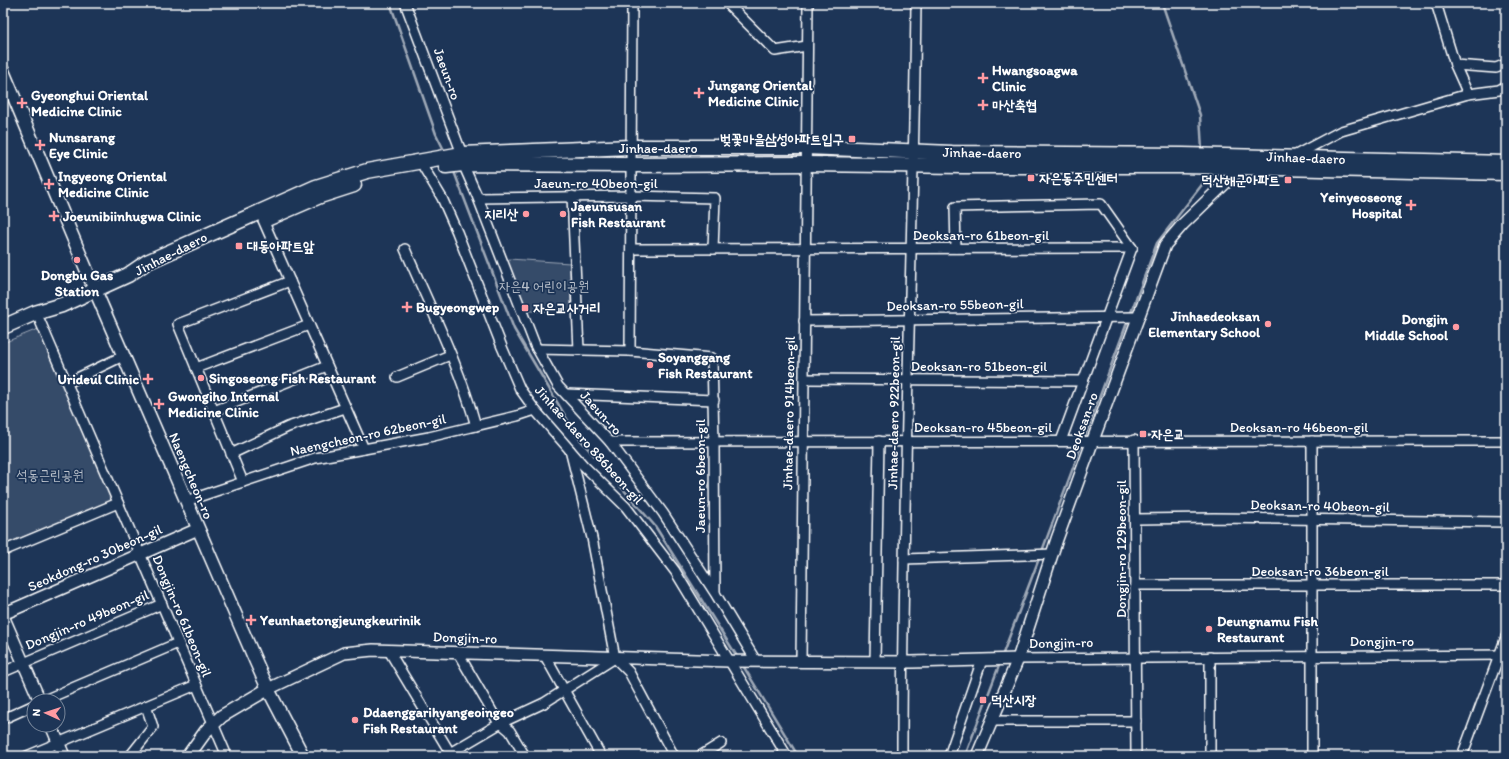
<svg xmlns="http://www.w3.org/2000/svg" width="1509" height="759" font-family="Itim,'Poor Story',sans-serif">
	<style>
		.green { fill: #364b69; stroke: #9aa5b4 }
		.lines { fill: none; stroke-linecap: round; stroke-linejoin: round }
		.stream { stroke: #a0aab8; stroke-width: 2.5 }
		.minor-casing { stroke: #fff; stroke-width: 12 }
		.tertiary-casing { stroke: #fff; stroke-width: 14 }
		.secondary-casing { stroke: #fff; stroke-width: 15 }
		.primary-casing { stroke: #fff; stroke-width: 17 }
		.minor { stroke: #1d3557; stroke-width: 9 }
		.tertiary { stroke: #1d3557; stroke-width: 11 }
		.secondary { stroke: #1d3557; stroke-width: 12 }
		.primary { stroke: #1d3557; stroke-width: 14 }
		.poi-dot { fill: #ff9aa2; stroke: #1d3557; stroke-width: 1.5 }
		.labels { text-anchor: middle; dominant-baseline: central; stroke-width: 3.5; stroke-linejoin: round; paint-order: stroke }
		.poi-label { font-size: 14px; font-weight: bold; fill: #fff; stroke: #1d3557; text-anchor: start }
		.street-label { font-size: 14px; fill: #fff; stroke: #1d3557 }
		.park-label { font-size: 14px; fill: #b9c0ca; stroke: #1d3557 }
	</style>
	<rect width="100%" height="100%" fill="#1d3557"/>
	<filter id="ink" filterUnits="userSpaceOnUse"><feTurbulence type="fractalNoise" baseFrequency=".025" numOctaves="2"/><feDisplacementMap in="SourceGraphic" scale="8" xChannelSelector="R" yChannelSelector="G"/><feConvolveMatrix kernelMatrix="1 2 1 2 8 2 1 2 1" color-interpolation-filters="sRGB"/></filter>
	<g filter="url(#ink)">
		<!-- green -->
		<g class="green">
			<polygon points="509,259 570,263 571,311 526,311 507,261"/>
			<polygon points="38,329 112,501 3,545 3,343"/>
		</g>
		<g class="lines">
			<!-- stream -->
			<g class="stream">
				<polyline points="390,3 436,134 445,152"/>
				<polyline points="1162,3 1200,115 1202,150"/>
				<polyline points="453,169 514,329 577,436 655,526 738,658"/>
				<polyline points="1130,315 1157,243 1204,182 1203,171"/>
				<polyline points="1084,439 1128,320"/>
				<polyline points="1042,551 1082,444"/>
				<polyline points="1002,656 1040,556"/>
				<polyline points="742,664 798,756"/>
				<polyline points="965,756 1000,663"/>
			</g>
			<defs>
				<g id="minor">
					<polyline points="405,3 462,154"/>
					<polyline points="727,3 775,51 807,46"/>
					<polyline points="1436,3 1455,65 1468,94"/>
					<polyline points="1455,65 1496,68 1506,64"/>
					<polyline points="1294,156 1341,131 1468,94 1499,90 1506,86"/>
					<polyline points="463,164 478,198 535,345 558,386 610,442 663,513 715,593 756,661"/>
					<polyline points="424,168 442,198 457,232 502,347 520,389 535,410 583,465 626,507 675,571 787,756"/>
					<polyline points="572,196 579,350"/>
					<polyline points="478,198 631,196 715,198 713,249"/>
					<polyline points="263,220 364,449"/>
					<polyline points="956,248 955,207 1101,204 1132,248"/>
					<path d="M 405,249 C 430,307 459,365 476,426"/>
					<polyline points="631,249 1132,248"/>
					<polyline points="40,321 227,756"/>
					<polyline points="804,321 1138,317"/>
					<polyline points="537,349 630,351 712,358 714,442 715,592"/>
					<polyline points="630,351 632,3"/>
					<polyline points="196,368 309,325"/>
					<polyline points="397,377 450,355"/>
					<polyline points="804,379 1083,381"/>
					<polyline points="67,383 123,356"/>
					<polyline points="566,394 714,400"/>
					<polyline points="214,411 327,366"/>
					<polyline points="1134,440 1136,756"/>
					<polyline points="1061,441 1132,248"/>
					<polyline points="610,442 1506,441"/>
					<polyline points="570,450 592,538 615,658"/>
					<polyline points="231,454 288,427 345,408"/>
					<polyline points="243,482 178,324 290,281"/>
					<polyline points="186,501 315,458 429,437 517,416 535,410"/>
					<polyline points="1135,519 1214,518 1506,522"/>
					<polyline points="3,551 118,503"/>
					<polyline points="904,559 1053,554"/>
					<polyline points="1135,585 1506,585"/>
					<polyline points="389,651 452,756"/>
					<polyline points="458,653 497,720 510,731 525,756"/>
					<polyline points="545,656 601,756"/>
					<polyline points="615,658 629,672 674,756"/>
					<polyline points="1018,659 1506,655"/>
					<polyline points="801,661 808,3"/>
					<polyline points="875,662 879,441"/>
					<polyline points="3,672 162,604"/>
					<polyline points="42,701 178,643"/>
					<polyline points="3,719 34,705"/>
					<polyline points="992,721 1136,721"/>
					<polyline points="27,756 196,685"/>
					<polyline points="130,756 153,727 146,706"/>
					<polyline points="445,756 501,723 544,703 615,658"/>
					<polyline points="700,756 721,743"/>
					<path d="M 902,756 C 902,505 913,254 916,3"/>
					<polyline points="949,756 982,660"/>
					<polyline points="1210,756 1210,657"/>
					<polyline points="1312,756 1312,441"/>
					<polyline points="1462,756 1506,637"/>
				</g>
				<g id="tertiary">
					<polyline points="3,614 198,529"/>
					<polyline points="3,616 40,701"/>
					<polyline points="268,689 344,653 373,650 729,661 912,662 1018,659"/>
					<polyline points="51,725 64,756"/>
					<polyline points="977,756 1018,659 1057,539 1093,440 1165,245 1183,224 1242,167"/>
				</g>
				<g id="secondary">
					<polyline points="3,71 95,290 256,662 268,689 303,756"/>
					<polyline points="188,756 206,731 222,716 268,689"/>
				</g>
				<g id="primary">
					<polyline points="446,166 463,164 631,165 806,164 963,166 1183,166 1506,173"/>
					<polyline points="269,218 320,196 354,185"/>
					<polyline points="3,327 35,313 62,305 128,275 147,262 316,187 367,171 462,154 631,147 806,147 952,153 1183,155 1506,163"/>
				</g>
			</defs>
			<!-- minor casing -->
			<use href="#minor" class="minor-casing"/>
			<!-- tertiary casing -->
			<use href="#tertiary" class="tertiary-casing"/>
			<!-- secondary casing -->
			<use href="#secondary" class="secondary-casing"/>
			<!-- primary casing -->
			<use href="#primary" class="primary-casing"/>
			<!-- minor -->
			<use href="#minor" class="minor"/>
			<!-- tertiary -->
			<use href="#tertiary" class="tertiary"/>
			<!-- secondary -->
			<use href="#secondary" class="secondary"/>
			<!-- primary -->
			<use href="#primary" class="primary"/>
		</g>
	</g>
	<!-- markers -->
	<g class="poi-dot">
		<path d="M981 72h4v4h4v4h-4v4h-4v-4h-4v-4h4z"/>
		<path d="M697 87h4v4h4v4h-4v4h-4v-4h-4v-4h4z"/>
		<path d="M20 97h4v4h4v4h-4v4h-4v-4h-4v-4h4z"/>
		<path d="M981 99h4v4h4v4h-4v4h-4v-4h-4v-4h4z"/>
		<rect x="848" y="135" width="8" height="8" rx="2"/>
		<path d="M38 139h4v4h4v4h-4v4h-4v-4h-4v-4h4z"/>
		<rect x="1027" y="174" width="8" height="8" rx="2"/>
		<rect x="1284" y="176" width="8" height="8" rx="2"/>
		<path d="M47 178h4v4h4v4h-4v4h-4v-4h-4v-4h4z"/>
		<path d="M1409 199h4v4h4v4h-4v4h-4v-4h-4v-4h4z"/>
		<circle cx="526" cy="214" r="4"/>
		<circle cx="563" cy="214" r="4"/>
		<path d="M52 210h4v4h4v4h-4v4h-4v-4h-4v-4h4z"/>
		<rect x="235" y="242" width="8" height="8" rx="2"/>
		<circle cx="77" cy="260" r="4"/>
		<path d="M405 301h4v4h4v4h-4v4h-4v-4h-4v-4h4z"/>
		<rect x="521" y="304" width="8" height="8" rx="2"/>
		<circle cx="1268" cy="324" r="4"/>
		<circle cx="1456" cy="327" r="4"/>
		<circle cx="650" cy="365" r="4"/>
		<circle cx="201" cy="378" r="4"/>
		<path d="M146 373h4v4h4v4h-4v4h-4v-4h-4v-4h4z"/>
		<path d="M157 398h4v4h4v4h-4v4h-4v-4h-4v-4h4z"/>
		<rect x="1139" y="430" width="8" height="8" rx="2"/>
		<path d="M249 614h4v4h4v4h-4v4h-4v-4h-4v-4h4z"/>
		<circle cx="1209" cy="629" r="4"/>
		<rect x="979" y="696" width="8" height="8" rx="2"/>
		<circle cx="355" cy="720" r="4"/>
	</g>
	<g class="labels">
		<!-- poi labels -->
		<g class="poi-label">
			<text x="992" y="70">Hwangsoagwa<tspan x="992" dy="16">Clinic</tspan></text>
			<text x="708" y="85">Jungang Oriental<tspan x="708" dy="16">Medicine Clinic</tspan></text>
			<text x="31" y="95">Gyeonghui Oriental<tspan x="31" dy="16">Medicine Clinic</tspan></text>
			<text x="992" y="105">마산축협</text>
			<text x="49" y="137">Nunsarang<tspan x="49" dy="16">Eye Clinic</tspan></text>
			<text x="844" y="139" text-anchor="end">벚꽃마을삼성아파트입구</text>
			<text x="58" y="176">Ingyeong Oriental<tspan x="58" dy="16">Medicine Clinic</tspan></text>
			<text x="1039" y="178">자은동주민센터</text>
			<text x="1280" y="180" text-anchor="end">덕산해군아파트</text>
			<text x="1402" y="197" text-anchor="end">Yeinyeoseong<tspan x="1402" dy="16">Hospital</tspan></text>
			<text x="571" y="206">Jaeunsusan<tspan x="571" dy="16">Fish Restaurant</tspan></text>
			<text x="518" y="214" text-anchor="end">지리산</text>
			<text x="63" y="216">Joeunibiinhugwa Clinic</text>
			<text x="247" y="246">대동아파트앞</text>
			<text x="77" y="275" text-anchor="middle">Dongbu Gas<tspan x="77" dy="16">Station</tspan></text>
			<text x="416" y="307">Bugyeongwep</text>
			<text x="533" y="308">자은교사거리</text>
			<text x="1260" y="316" text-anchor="end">Jinhaedeoksan<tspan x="1260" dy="16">Elementary School</tspan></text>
			<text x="1448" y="319" text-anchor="end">Dongjin<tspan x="1448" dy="16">Middle School</tspan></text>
			<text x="658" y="357">Soyanggang<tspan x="658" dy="16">Fish Restaurant</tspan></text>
			<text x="209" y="378">Singoseong Fish Restaurant</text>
			<text x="139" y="379" text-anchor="end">Urideul Clinic</text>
			<text x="168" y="396">Gwongiho Internal<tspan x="168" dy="16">Medicine Clinic</tspan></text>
			<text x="1151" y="434">자은교</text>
			<text x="260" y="620">Yeunhaetongjeungkeurinik</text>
			<text x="1217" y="621">Deungnamu Fish<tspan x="1217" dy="16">Restaurant</tspan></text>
			<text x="991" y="700">덕산시장</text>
			<text x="363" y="712">Ddaenggarihyangeoingeo<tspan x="363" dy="16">Fish Restaurant</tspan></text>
		</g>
		<!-- street labels -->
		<g class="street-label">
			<text transform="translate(447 74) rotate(70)">Jaeun-ro</text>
			<text x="658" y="148">Jinhae-daero</text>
			<text transform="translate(982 153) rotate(1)">Jinhae-daero</text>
			<text transform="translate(1306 158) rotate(2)">Jinhae-daero</text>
			<text x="596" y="183">Jaeun-ro 40beon-gil</text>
			<text x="981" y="235">Deoksan-ro 61beon-gil</text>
			<text transform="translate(171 254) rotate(-27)">Jinhae-daero</text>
			<text transform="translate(955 305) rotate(-1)">Deoksan-ro 55beon-gil</text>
			<text x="979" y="366">Deoksan-ro 51beon-gil</text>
			<text transform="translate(601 413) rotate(48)">Jaeun-ro</text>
			<text transform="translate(789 413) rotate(-89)">Jinhae-daero 914beon-gil</text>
			<text transform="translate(894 413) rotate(-89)">Jinhae-daero 922beon-gil</text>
			<text transform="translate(1082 426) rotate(-70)">Deoksan-ro</text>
			<text x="983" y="427">Deoksan-ro 45beon-gil</text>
			<text x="1299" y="427">Deoksan-ro 46beon-gil</text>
			<text transform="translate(368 435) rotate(-12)">Naengcheon-ro 62beon-gil</text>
			<text transform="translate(589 445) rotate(48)">Jinhae-daero 886beon-gil</text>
			<text transform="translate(191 476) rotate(67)">Naengcheon-ro</text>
			<text transform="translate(700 476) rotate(-90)">Jaeun-ro 6beon-gil</text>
			<text transform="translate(1320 506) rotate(1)">Deoksan-ro 40beon-gil</text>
			<text transform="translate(1121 549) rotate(-90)">Dongjin-ro 129beon-gil</text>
			<text transform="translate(95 558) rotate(-24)">Seokdong-ro 30beon-gil</text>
			<text x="1320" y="571">Deoksan-ro 36beon-gil</text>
			<text transform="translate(182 616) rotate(67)">Dongjin-ro 61beon-gil</text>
			<text transform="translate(87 620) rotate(-23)">Dongjin-ro 49beon-gil</text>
			<text transform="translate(465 638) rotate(2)">Dongjin-ro</text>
			<text x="1382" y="641">Dongjin-ro</text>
			<text transform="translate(1061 643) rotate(-1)">Dongjin-ro</text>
		</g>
		<!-- park labels -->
		<g class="park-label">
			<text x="544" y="286">자은4 어린이공원</text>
			<text x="50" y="475">석동근린공원</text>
		</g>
	</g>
	<!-- margin -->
	<rect width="1509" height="759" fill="none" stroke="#1d3557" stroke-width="16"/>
	<rect x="8" y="8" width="1493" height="743" fill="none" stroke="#fff" stroke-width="1.5" filter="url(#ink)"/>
	<!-- north arrow -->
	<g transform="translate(46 713) rotate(273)"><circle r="19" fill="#1d3557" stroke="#77869a"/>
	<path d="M0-3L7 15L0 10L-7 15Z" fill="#ff9aa2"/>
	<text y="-6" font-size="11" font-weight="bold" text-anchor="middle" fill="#ffffff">N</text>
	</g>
</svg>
